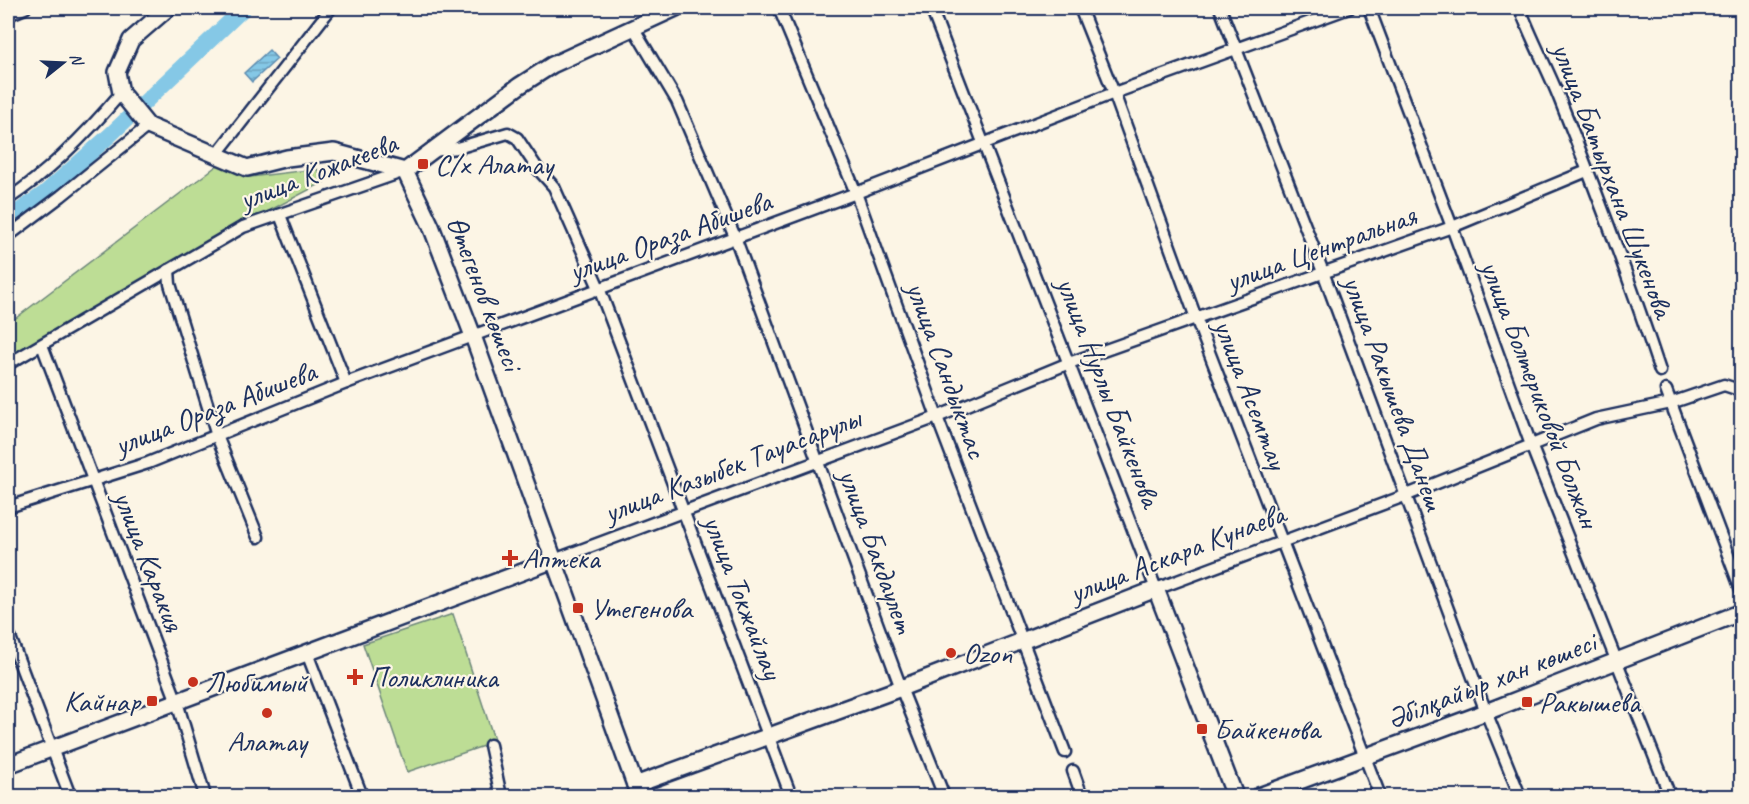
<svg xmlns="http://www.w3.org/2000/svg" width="1749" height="804" font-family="Caveat,sans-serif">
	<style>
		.green { fill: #bddd95; stroke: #6c867a; stroke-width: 1.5 }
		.water { fill: url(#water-rules); stroke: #5b8bb0; stroke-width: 1.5 }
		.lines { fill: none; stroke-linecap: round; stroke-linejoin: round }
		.river { stroke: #85c8e6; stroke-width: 16 }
		.street-casing { stroke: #1b2f5e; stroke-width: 15 }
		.secondary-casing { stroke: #1b2f5e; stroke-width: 20 }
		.street { stroke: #fcf5e5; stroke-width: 10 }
		.secondary { stroke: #fcf5e5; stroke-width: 15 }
		.poi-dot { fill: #c8321e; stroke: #fcf5e5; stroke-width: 2 }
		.labels { text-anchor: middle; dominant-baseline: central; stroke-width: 4.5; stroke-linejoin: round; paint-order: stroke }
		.poi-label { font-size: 30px; fill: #1b2f5e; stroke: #fcf5e5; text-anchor: start }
		.street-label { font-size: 30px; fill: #1b2f5e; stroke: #fcf5e5 }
	</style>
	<defs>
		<pattern id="water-rules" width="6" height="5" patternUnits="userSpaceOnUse" patternTransform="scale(1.5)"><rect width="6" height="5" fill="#85c8e6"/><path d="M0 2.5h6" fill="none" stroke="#6ca3be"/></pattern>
	</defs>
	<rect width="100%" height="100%" fill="#fcf5e5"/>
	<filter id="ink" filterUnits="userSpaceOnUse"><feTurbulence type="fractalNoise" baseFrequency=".0167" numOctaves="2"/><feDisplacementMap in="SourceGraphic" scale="12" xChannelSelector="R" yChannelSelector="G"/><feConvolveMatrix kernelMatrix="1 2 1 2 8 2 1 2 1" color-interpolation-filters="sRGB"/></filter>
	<g filter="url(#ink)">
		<!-- green -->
		<g class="green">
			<polygon points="219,164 250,177 317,169 324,182 242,225 8,358 8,324"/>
			<polygon points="453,614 495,742 407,772 363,644"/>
		</g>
		<!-- water -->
		<polygon class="water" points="269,50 277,59 252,82 244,73"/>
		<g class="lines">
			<!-- river -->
			<polyline class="river" points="8,219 45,193 108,137 244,8"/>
			<defs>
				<g id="street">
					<polyline points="779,8 856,193 937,417 1065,752"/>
					<polyline points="931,8 1156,589 1407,495 1596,419 1671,403 1724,385 1742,391"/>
					<polyline points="1080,8 1114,93 1196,318 1380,796"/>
					<polyline points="1220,8 1323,272 1486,712 1520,796"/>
					<polyline points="1369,8 1452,227 1531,445 1670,796"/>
					<path d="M 1520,8 C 1531,39 1548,69 1560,100 C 1596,190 1630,280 1660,371"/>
					<polyline points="8,15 25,8"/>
					<polyline points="633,27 677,101 735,237 901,688 944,796"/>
					<polyline points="433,151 457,148 508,133 517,138 537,168 554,187 599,288 791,796"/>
					<polyline points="216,155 331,8"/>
					<path d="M 8,199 C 51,171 88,132 121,93"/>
					<polyline points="280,215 346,383"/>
					<polyline points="8,236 61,196 148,126"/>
					<polyline points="169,270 170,284 217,436 258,537"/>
					<polyline points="42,345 177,702 205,796"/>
					<polyline points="8,364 243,227 405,171"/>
					<polyline points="1666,390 1742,592"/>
					<polyline points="8,507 148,463 346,383 856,193 1114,93 1349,8"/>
					<polyline points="554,560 937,417 1069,363 1452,227 1587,171"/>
					<polyline points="8,632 70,796"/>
					<polyline points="307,653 362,796"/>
					<polyline points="490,745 501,796"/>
					<polyline points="1073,771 1082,796"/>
				</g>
				<g id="secondary">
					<polyline points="168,8 131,40 117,72 121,93 148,126 247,168 287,158 334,152 405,171 431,226 473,336 639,796"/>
					<polyline points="405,171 519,86 552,65 676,8"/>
					<polyline points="8,765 554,560"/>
					<polyline points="635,785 901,688 1156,589 1235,796"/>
					<polyline points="1259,796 1486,712 1742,612"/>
				</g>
			</defs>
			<!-- street casing -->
			<use href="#street" class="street-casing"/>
			<!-- secondary casing -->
			<use href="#secondary" class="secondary-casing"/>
			<!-- street -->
			<use href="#street" class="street"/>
			<!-- secondary -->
			<use href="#secondary" class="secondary"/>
		</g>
	</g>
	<!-- markers -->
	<g class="poi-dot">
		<rect x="417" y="158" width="12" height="12" rx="3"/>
		<path d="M507 549h6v6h6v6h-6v6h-6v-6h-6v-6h6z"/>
		<rect x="572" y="602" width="12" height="12" rx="3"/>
		<circle cx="951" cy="653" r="6"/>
		<path d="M352 668h6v6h6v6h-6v6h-6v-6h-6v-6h6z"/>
		<circle cx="193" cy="682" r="6"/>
		<rect x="146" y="695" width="12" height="12" rx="3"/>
		<rect x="1521" y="696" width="12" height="12" rx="3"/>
		<circle cx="267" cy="713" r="6"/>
		<rect x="1196" y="723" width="12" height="12" rx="3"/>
	</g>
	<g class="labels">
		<!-- poi labels -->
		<g class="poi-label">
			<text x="435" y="164">С/х Алатау</text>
			<text x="522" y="558">Аптека</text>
			<text x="590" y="608">Утегенова</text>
			<text x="963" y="653">Ozon</text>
			<text x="368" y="677">Поликлиника</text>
			<text x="205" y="682">Любимый</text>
			<text x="140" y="701" text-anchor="end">Кайнар</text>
			<text x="1539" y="702">Ракышева</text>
			<text x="1214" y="729">Байкенова</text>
			<text x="267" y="741" text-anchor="middle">Алатау</text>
		</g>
		<!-- street labels -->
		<g class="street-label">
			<text transform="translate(318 171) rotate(-21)">улица Кожакеева</text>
			<text transform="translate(1613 180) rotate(69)">улица Батырхана Шукенова</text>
			<text transform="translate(670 236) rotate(-20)">улица Ораза Абишева</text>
			<text transform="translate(1321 248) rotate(-20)">улица Центральная</text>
			<text transform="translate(485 293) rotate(69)">Өтегенов көшесі</text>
			<text transform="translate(947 370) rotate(70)">улица Сандыктас</text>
			<text transform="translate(1109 392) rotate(69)">улица Нурлы Байкенова</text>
			<text transform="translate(1394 393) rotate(70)">улица Ракышева Данеш</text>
			<text transform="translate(1251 394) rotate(69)">улица Асемтау</text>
			<text transform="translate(1540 394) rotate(69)">улица Болтериковой Болжан</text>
			<text transform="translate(215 408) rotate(-21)">улица Ораза Абишева</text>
			<text transform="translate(732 465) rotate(-21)">улица Казыбек Тауасарулы</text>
			<text transform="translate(877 551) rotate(70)">улица Бакдаулет</text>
			<text transform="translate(1177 553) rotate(-21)">улица Аскара Кунаева</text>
			<text transform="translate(149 561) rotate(69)">улица Каракия</text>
			<text transform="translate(743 597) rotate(69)">улица Токжайлау</text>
			<text transform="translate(1491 680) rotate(-21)">Әбілқайыр хан көшесі</text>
		</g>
	</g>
	<!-- margin -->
	<rect width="1749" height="804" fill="none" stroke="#fcf5e5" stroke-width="30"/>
	<rect x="15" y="15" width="1719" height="774" fill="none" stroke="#1b2f5e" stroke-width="2" filter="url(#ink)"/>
	<!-- north arrow -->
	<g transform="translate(63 63) rotate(72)" stroke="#fcf5e5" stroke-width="4.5" paint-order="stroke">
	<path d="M0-4.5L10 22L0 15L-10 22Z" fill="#1b2f5e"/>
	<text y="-9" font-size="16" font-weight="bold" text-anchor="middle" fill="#1b2f5e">N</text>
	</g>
</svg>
